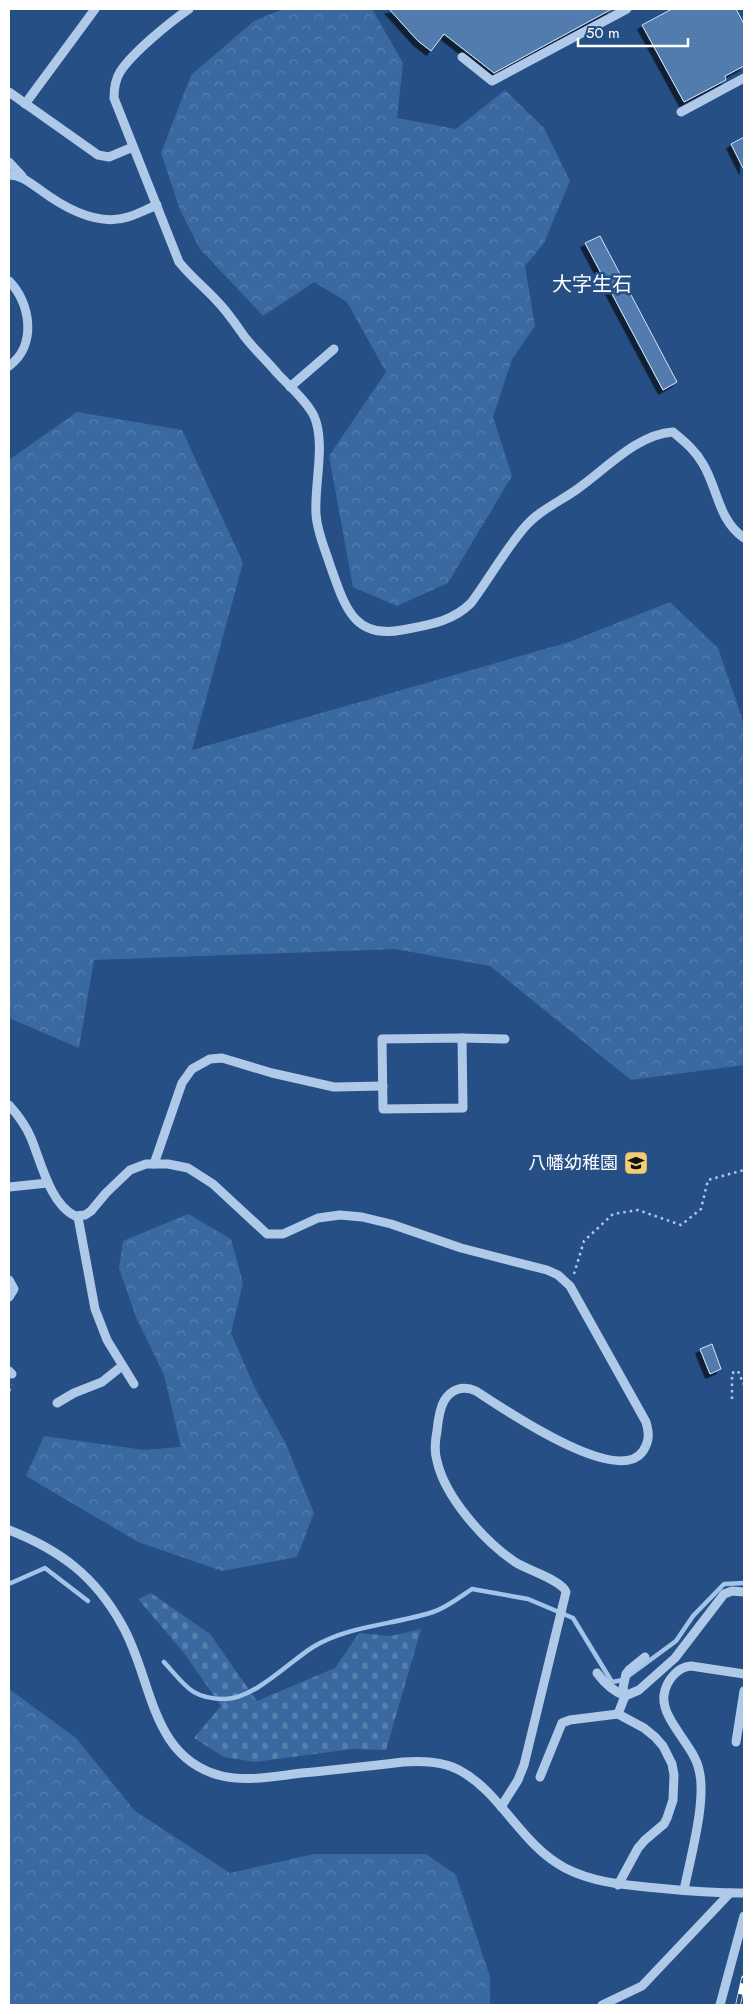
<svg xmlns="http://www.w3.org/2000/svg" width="753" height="2014" font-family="Jost,'Noto Sans JP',sans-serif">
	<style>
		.forest { fill: url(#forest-crowns) }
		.cemetery { fill: url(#cemetery-stones) }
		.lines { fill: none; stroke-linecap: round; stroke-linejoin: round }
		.stream { stroke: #a3c4e9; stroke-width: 4.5 }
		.building { fill: #527bae; stroke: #d3e3f6; filter: url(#shadow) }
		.path { stroke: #afc9e8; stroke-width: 2.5; stroke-dasharray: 2.5 4; stroke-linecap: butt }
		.minor { stroke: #afc9e8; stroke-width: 9 }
		.rail-casing { stroke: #fff; stroke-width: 5.5 }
		.rail { stroke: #254f85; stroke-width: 4; stroke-dasharray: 11; stroke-linecap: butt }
		.labels { text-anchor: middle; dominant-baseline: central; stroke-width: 5; stroke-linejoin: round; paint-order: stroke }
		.poi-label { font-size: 18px; fill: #fff; stroke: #254f85; text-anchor: end }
		.quarter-label { font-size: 20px; fill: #fff; stroke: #254f85 }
	</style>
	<defs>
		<pattern id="forest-crowns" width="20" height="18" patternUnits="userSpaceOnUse" patternTransform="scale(1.25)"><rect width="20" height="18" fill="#3a69a1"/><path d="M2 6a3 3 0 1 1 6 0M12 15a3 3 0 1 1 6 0" fill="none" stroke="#5880af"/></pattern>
		<pattern id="cemetery-stones" width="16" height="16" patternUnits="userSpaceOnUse" patternTransform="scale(1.25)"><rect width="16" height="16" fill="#3a69a1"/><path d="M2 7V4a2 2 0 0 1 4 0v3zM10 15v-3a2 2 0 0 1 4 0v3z" fill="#5880af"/></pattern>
		<filter id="shadow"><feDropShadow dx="-4.5" dy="4.5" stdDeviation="0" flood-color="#0009"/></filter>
	</defs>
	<rect width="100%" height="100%" fill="#254f85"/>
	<!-- forest -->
	<g class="forest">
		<polygon points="283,9 372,9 403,63 397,118 456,129 505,90 544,128 570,181 544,243 525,266 535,326 512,359 493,417 512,476 448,583 397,606 353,587 329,456 386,372 347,302 314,282 263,316 200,249 180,210 161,153 191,75 254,21"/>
		<polygon points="77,412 182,430 243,563 192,750 569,642 670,602 718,648 744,724 744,1065 631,1080 490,966 395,949 94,960 79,1048 9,1018 9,460"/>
		<polygon points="188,1214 231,1239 243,1283 231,1333 255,1388 286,1444 314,1513 297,1557 222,1571 138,1542 26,1476 44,1436 144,1450 181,1447 164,1375 136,1317 119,1268 123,1241"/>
		<polygon points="9,1689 76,1738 135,1811 230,1873 314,1854 426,1854 456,1875 490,1977 490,2005 9,2005"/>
	</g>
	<!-- cemetery -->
	<polygon class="cemetery" points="151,1593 210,1634 257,1701 335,1668 359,1633 391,1636 421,1629 386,1750 352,1749 255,1762 224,1757 194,1738 221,1706 184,1653 138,1599"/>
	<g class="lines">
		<!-- stream -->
		<g class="stream">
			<polyline points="9,1583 11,1583 45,1568 88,1601"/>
			<path d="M 164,1662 C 185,1685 191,1699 225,1699 C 254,1699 289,1662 313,1647 C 350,1625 393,1625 433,1612 C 446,1608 460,1597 472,1589 L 528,1599 L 573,1618 L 612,1682 L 623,1680 L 676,1641 L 693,1616 L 724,1584 L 744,1583"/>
		</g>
	</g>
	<!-- building -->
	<g class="building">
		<polygon points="389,9 612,9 494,73 444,34 431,51 418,41"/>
		<polygon points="672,9 736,9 744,24 744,66 725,76 726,80 684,102 642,25"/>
		<polygon points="744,137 744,170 731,144"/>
		<polygon points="600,236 677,382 663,390 585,243"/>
		<polygon points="712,1344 721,1369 710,1374 700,1349"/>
	</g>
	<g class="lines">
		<!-- path -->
		<g class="path">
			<polyline points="574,1274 584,1241 613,1214 638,1210 681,1225 701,1209 708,1180 744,1170"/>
			<polyline points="9,1391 12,1385"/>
			<polyline points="732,1399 732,1373 738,1371 744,1385"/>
		</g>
		<!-- minor -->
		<g class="minor">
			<path d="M 189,9 C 170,22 132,53 120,72 C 115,80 114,88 114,98 L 179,262 C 190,276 204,287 216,300 C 227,311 235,323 244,336 C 254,349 266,360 277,373 C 289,386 306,400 314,416 C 326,443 314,485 316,514 C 317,532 325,549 330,565 C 344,603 352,640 402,630 C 428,625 452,622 471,603 C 489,579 505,550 524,528 C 538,511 559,502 576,490 C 605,470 637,434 673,432 C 685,442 695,450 703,464 C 718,489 718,520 744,538"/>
			<polyline points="462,57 492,81 627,9"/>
			<polyline points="9,92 98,155 109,157 133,147"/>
			<polyline points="25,104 95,9"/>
			<polyline points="681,112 744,78"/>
			<polyline points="9,162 22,176"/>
			<path d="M 9,175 C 21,175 29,182 39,189 C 63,207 97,227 128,217 C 138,214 147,209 157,205"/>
			<path d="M 9,281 C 31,303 37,346 9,366"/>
			<polyline points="290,387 334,349"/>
			<polygon points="462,1038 463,1108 383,1109 382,1039"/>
			<polyline points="462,1038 505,1039"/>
			<path d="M 9,1105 C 18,1115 26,1126 31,1138 C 41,1162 50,1204 75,1216 L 85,1215 L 91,1211 L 106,1193 L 130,1170 L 146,1164 L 168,1164 L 188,1168 L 213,1184 L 267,1234 L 283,1234 L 318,1218 L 340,1215 L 362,1217 L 391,1224 L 461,1248 L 547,1270 L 558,1275 L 570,1286 L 646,1422 C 649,1433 650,1440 643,1451 C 618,1488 502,1408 476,1391 C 463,1385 451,1389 444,1401 C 439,1410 438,1421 437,1431 C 435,1441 434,1451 437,1461 C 445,1497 484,1541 515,1562 C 527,1570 562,1580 566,1592 L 524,1765 L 518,1780 L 501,1807"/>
			<polyline points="154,1164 182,1083 192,1069 210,1059 222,1058 272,1073 334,1087 383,1086"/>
			<polyline points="9,1187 48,1183"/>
			<polyline points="78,1217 95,1309 107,1340 134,1384"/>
			<polyline points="9,1280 14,1289 9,1297"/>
			<polyline points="9,1371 12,1374"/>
			<polyline points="57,1403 74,1393 102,1382 122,1366"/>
			<path d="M 9,1530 C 60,1550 95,1576 122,1625 C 153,1678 149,1758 222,1776 C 248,1782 276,1776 302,1773 C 335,1770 369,1766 403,1762 C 422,1761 442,1761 459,1770 C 501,1792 520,1844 565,1868 C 594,1883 625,1885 657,1888 C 686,1891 715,1893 744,1893"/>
			<path d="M 597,1673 C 605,1684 613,1691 625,1696 L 639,1690 L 675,1658 L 724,1594 L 732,1591 L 744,1592"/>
			<polyline points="618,1714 625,1696 623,1688 626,1674 629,1670 645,1657"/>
			<polyline points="736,1742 744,1691"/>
			<polyline points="540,1777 562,1723 570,1720 618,1714 644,1728 655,1737 663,1746 672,1764 674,1775 673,1800 667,1818 664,1824 645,1840 638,1848 618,1885"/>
			<path d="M 684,1890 C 690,1859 707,1800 699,1770 C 694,1745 661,1720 664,1695 C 666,1681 677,1667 691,1666 L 744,1674"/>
			<polyline points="602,2005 642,1986 730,1893"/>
			<polyline points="720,2005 744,1916"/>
		</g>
		<defs>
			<polyline id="rail" points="738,2005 744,1978"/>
		</defs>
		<!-- rail casing -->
		<use href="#rail" class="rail-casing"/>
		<!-- rail -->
		<use href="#rail" class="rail"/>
	</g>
	<!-- icons -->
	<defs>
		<symbol id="school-square" viewBox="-11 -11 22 22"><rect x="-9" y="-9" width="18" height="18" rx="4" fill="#f2cd73" stroke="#254f85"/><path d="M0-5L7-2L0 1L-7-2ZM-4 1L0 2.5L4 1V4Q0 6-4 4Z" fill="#111"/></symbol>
	</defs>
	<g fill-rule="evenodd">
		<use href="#school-square" x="622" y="1149" width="28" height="28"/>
	</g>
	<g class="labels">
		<!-- poi labels -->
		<g class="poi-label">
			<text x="618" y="1163">八幡幼稚園</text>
		</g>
		<!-- quarter labels -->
		<g class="quarter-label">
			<text x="592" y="284">大字生石</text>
		</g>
	</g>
	<!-- border -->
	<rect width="753" height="2014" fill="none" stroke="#ffffff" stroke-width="20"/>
	<!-- scale -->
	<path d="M578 38v8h110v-8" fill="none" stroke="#ffffff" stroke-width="2.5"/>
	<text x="586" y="38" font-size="15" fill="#ffffff" stroke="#254f85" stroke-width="4" paint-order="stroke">50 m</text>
</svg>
